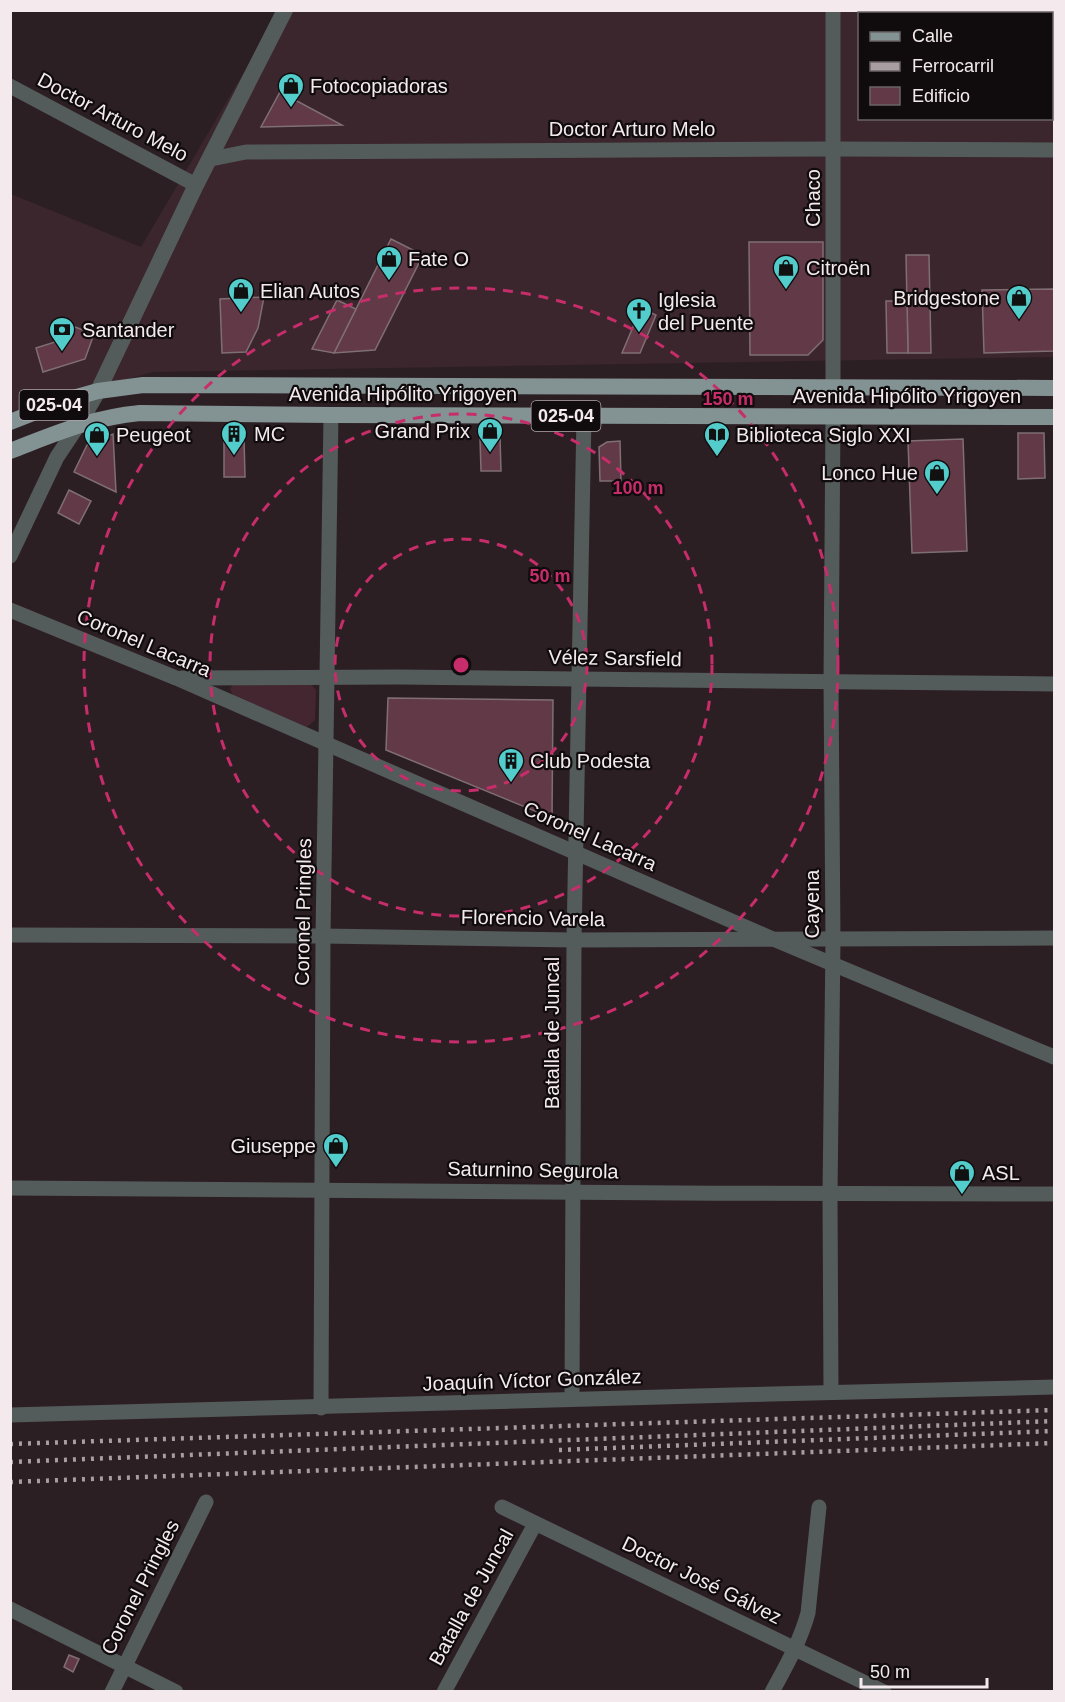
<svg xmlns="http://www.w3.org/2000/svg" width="1065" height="1702" font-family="Arial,sans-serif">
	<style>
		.built { fill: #3a262c }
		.green { fill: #432630 }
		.building { fill: #623947; stroke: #7f6f74; stroke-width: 1.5 }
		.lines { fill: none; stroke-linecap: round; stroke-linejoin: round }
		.minor { stroke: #545b5b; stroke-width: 15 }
		.tertiary { stroke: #545b5b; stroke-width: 16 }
		.primary { stroke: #839393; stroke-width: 16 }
		.rail { stroke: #a89da0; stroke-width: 4.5; stroke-dasharray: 3 6; stroke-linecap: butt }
		.ring { fill: none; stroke: #c72d6a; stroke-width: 3; stroke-dasharray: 10 8 }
		.labels { text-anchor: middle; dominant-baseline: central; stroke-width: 4.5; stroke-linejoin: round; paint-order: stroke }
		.shield { fill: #100b0c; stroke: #b0a7aa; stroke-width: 1.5 }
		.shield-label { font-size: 18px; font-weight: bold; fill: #f4eaed }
		.poi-label { font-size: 20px; fill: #f4eaed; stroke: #100b0c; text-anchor: start }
		.street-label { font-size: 20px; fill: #f4eaed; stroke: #100b0c }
		.centre { fill: #c72d6a; stroke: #100b0c; stroke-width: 3 }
		.ring-label { font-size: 18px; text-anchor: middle; font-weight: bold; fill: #c72d6a; stroke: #100b0c; stroke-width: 4.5; stroke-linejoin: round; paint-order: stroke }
	</style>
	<rect width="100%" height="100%" fill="#2c1f23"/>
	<!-- built -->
	<polygon class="built" points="1023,10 1029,13 860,14 860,118 1052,118 1052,25 1054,26 1054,357 153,372 11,412 11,194 141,247 280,11"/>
	<!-- green -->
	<polygon class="green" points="235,682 310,683 316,690 315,720 307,727 233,696 230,689"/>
	<!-- building -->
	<g class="building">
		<polygon points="280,92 342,125 261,127"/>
		<polygon points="391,239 423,255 375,350 334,353"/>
		<polygon points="749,242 823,242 823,340 808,355 750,355"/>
		<polygon points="906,255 929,255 931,353 908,353"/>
		<polygon points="1054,289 1054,351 984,353 982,290"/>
		<polygon points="264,297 258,328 246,352 222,353 220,299"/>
		<polygon points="337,300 356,309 334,353 312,349"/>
		<polygon points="886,301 907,301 908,353 887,353"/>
		<polygon points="641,308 656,315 640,353 622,353"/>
		<polygon points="75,327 94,334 85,359 43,372 36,348 71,337"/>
		<polygon points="1018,433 1044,433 1045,478 1018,479"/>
		<polygon points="113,434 116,492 74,472 87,445"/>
		<polygon points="500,437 501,471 481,471 480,438"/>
		<polygon points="224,438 244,438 245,477 224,477"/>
		<polygon points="963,439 967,551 912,553 908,441"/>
		<polygon points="620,441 621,481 600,481 599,447 607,442"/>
		<polygon points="69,490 91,501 79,524 58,513"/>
		<polygon points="388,698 553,700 552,818 386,750"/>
		<polygon points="69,1655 79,1659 73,1672 64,1667"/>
	</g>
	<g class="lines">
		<!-- minor -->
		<g class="minor">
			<polyline points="1040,10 1046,14"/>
			<polyline points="10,86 196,185"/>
			<polyline points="211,159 246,152 834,149 1054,150"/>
			<polyline points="833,387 833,10"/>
			<polyline points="10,556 57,457 79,424"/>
			<polyline points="10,610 176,678 773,939 1054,1057"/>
			<polyline points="182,678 398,677 1054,684"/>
			<polyline points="10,935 323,936 574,940 1054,938"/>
			<path d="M 10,1188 C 359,1189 706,1195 1054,1194"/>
			<polyline points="831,1391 830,1195 833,940 831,681 833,417"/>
			<polyline points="572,1399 574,940 584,416"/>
			<polyline points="321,1408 323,936 331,415"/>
			<path d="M 10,1415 C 359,1408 706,1394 1054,1387"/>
			<polyline points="502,1507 884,1692"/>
			<polyline points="10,1609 176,1692"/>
			<polyline points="112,1692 206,1502"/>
			<polyline points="444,1692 535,1524"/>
			<path d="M 772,1692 C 786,1666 800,1642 808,1613 L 819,1507"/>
		</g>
		<!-- tertiary -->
		<polyline class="tertiary" points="79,424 98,391 196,185 285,10"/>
		<!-- primary -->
		<g class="primary">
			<polyline points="10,422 66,400 98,391 143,385 1054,388"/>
			<path d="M 10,451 C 57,433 90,418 140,413 L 331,415 L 1054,417"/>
		</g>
		<!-- rail -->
		<g class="rail">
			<polyline points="10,1444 1054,1410"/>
			<polyline points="559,1450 1054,1431"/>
			<polyline points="10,1462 1054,1421"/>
			<polyline points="10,1482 1054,1443"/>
		</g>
	</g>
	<!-- distance rings -->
	<g class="ring">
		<circle cx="461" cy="665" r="126"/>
		<circle cx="461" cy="665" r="251"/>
		<circle cx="461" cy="665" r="377"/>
	</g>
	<!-- icons -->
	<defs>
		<symbol id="shop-pin" viewBox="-11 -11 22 30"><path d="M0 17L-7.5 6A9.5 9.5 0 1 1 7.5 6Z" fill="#52cdcc" stroke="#100b0c"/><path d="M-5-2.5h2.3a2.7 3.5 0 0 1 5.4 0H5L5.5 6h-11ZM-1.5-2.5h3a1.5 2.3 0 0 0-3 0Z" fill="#111"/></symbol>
		<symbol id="church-pin" viewBox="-11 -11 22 30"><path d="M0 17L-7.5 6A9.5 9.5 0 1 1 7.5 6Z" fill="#52cdcc" stroke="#100b0c"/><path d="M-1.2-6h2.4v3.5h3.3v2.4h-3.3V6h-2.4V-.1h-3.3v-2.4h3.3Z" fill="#111"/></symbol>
		<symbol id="bank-pin" viewBox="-11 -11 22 30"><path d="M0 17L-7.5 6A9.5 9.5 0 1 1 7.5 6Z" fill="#52cdcc" stroke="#100b0c"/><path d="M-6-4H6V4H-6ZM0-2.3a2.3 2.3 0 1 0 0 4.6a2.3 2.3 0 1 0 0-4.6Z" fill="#111"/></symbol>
		<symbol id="building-pin" viewBox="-11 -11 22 30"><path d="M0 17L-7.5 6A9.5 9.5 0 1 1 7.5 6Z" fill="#52cdcc" stroke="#100b0c"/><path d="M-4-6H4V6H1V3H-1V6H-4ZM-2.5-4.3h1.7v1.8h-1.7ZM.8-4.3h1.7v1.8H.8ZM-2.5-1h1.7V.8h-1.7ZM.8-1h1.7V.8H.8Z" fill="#111"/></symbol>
		<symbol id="library-pin" viewBox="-11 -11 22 30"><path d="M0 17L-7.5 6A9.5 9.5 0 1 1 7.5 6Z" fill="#52cdcc" stroke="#100b0c"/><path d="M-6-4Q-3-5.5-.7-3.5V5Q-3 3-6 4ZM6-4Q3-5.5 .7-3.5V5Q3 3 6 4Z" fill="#111"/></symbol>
	</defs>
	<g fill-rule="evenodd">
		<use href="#shop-pin" x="276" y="71" width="30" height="40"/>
		<use href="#shop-pin" x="374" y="244" width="30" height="40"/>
		<use href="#shop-pin" x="771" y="253" width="30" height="40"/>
		<use href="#shop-pin" x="226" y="276" width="30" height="40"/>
		<use href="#shop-pin" x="1004" y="283" width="30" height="40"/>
		<use href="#church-pin" x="624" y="296" width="30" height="40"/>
		<use href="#bank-pin" x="47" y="315" width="30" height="40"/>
		<use href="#shop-pin" x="475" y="416" width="30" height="40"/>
		<use href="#building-pin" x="219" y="419" width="30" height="40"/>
		<use href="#shop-pin" x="82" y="420" width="30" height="40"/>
		<use href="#library-pin" x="702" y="420" width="30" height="40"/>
		<use href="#shop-pin" x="922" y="458" width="30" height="40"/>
		<use href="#building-pin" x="496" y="746" width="30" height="40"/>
		<use href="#shop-pin" x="321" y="1131" width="30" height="40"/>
		<use href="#shop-pin" x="947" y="1158" width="30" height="40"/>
	</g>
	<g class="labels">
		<!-- shield labels -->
		<g class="shield">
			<rect x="19.5" y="390" width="69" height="30" rx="4.5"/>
			<rect x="531.5" y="401" width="69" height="30" rx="4.5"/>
		</g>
		<g class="shield-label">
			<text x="54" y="405">025-04</text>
			<text x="566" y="416">025-04</text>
		</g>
		<!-- poi labels -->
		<g class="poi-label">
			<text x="310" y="86">Fotocopiadoras</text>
			<text x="408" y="259">Fate O</text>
			<text x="806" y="268">Citroën</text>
			<text x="260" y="291">Elian Autos</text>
			<text x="1000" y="298" text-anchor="end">Bridgestone</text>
			<text x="658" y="300">Iglesia<tspan x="658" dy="23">del Puente</tspan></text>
			<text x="82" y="330">Santander</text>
			<text x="470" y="431" text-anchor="end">Grand Prix</text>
			<text x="254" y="434">MC</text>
			<text x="116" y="435">Peugeot</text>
			<text x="736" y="435">Biblioteca Siglo XXI</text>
			<text x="918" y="473" text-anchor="end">Lonco Hue</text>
			<text x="530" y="761">Club Podesta</text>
			<text x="316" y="1146" text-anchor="end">Giuseppe</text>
			<text x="982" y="1173">ASL</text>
		</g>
		<!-- street labels -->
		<g class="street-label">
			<text transform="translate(113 117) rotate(28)">Doctor Arturo Melo</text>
			<text x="632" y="129">Doctor Arturo Melo</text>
			<text transform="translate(813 198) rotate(-90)">Chaco</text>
			<text x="403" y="394">Avenida Hipólito Yrigoyen</text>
			<text x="907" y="396">Avenida Hipólito Yrigoyen</text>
			<text transform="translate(144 643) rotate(23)">Coronel Lacarra</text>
			<text transform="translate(615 658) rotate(1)">Vélez Sarsfield</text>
			<text transform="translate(590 836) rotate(24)">Coronel Lacarra</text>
			<text transform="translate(812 904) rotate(-90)">Cayena</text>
			<text transform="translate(303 912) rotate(-89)">Coronel Pringles</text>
			<text transform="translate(533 918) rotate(1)">Florencio Varela</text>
			<text transform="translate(552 1033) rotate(-90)">Batalla de Juncal</text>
			<text transform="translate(533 1170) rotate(1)">Saturnino Segurola</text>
			<text transform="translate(532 1380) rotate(-2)">Joaquín Víctor González</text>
			<text transform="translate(702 1580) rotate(26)">Doctor José Gálvez</text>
			<text transform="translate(140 1587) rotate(-63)">Coronel Pringles</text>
			<text transform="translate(471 1597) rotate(-61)">Batalla de Juncal</text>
		</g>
	</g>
	<circle cx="461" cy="665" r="9" class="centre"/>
	<g class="ring-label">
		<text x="728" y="405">150 m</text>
		<text x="638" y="494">100 m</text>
		<text x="550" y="582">50 m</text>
	</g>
	<!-- border -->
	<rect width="1065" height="1702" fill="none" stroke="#f4eaed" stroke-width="24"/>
	<!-- legend -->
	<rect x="858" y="12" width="195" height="108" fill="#100b0c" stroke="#6b6466" stroke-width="1.5"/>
	<rect x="870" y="32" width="30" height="9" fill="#839393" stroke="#6b6466" stroke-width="1.5"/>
	<text x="912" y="42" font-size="18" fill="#f4eaed">Calle</text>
	<rect x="870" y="62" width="30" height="9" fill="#a89da0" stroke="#6b6466" stroke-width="1.5"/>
	<text x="912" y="72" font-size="18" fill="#f4eaed">Ferrocarril</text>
	<rect x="870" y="87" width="30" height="18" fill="#623947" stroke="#6b6466" stroke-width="1.5"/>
	<text x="912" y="102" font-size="18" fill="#f4eaed">Edificio</text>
	<!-- scale -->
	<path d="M861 1678v9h126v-9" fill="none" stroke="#f4eaed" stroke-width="3"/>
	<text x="870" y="1678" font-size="18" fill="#f4eaed" stroke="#100b0c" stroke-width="4.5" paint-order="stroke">50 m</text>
</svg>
